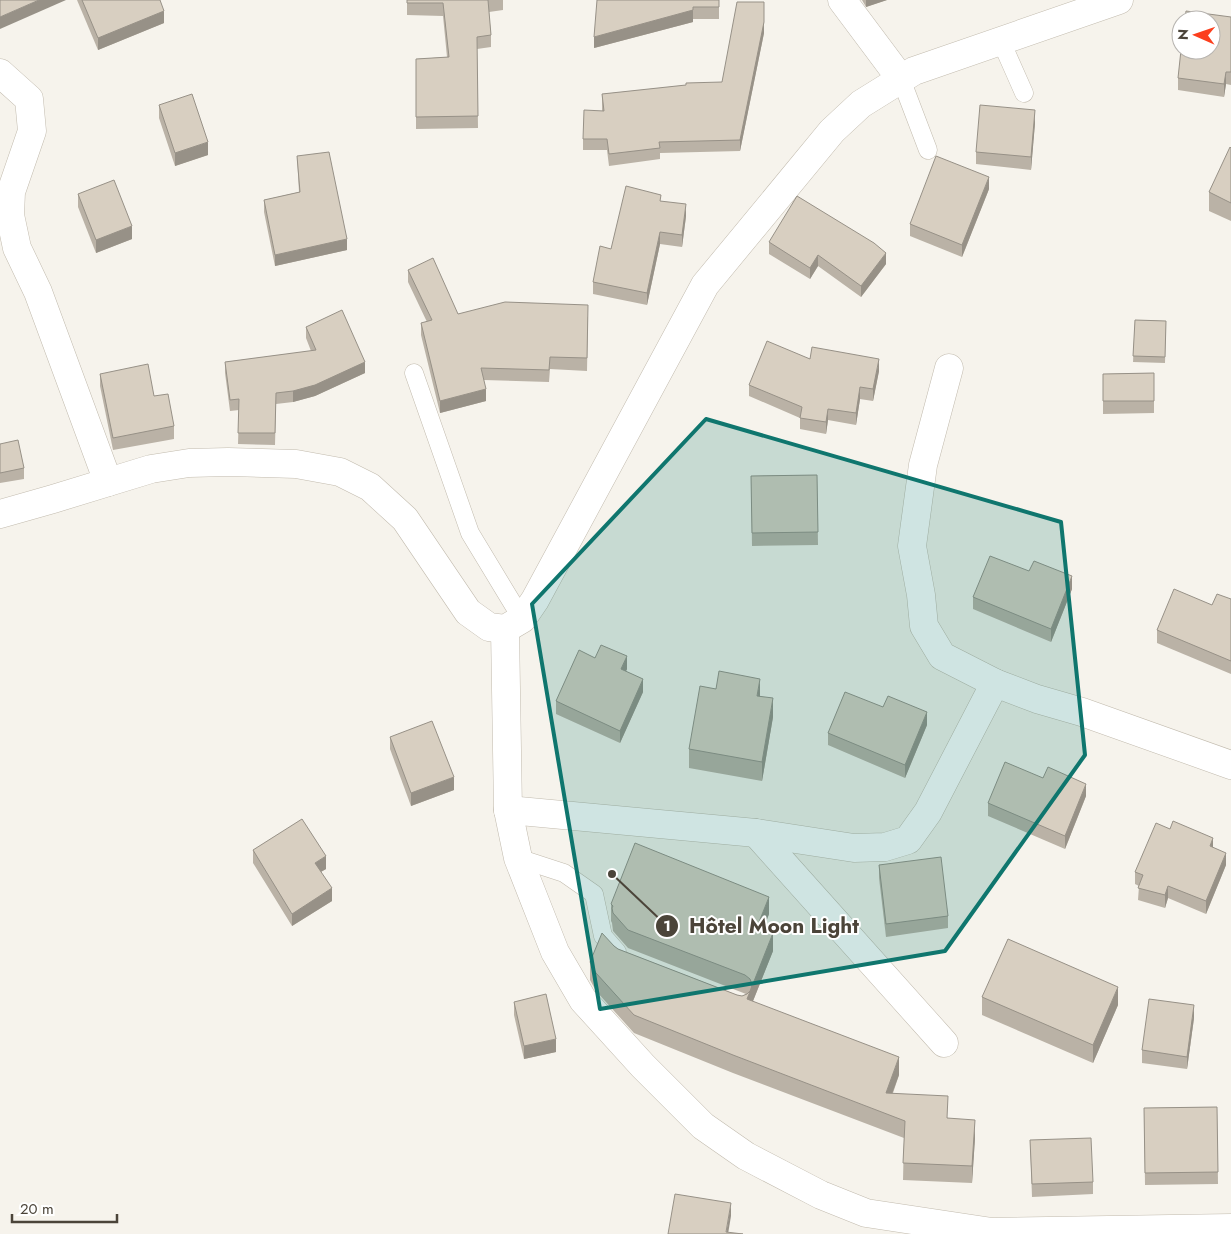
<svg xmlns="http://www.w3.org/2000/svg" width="1231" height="1234" font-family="Jost,sans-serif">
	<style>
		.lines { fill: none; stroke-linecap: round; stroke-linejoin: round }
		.lane-casing { stroke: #c2bbae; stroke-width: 19 }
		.street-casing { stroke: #c2bbae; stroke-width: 29 }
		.lane { stroke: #fff; stroke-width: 18 }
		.street { stroke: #fff; stroke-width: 28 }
		.wall { fill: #bab2a6 }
		.shaded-wall { fill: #979187 }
		.building { fill: #d8cfc1; stroke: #979187 }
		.marked { fill: #0f766e; fill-opacity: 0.2; stroke: #0f766e; stroke-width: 4; stroke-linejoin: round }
		.leader { fill: none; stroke: #4b4439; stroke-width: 2 }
		.callout-dot { fill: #4b4439; stroke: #fff; stroke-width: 2 }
		.mark-label { font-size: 15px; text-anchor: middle; font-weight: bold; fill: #fff }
		.callout-label { font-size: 21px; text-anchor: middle; font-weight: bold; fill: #4b4439; stroke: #fff; stroke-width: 4; stroke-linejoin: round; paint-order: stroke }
	</style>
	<rect width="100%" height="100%" fill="#f6f3ec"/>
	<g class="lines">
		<defs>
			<g id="lane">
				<polyline points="1001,41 1024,93"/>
				<polyline points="901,79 928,150"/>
				<polyline points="414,373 470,533 522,619"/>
				<polyline points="518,858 564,873 594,894 603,936 617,952"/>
			</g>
			<g id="street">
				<polyline points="842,0 901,79"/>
				<polyline points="0,73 29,99 32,131 11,192 10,215 17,248 38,292 108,482"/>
				<polyline points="949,368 923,465 912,546 921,595 924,626 942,656 995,683 1037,699 1082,712 1231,765"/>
				<polyline points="0,514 53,499 151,469 189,463 228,462 296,464 340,472 370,487 405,519 468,612 489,627 505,629 522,619 535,600 705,285 832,131 861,104 914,71 1119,0"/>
				<polyline points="505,629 508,810 518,858 555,952 583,1000 643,1066 703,1126 746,1156 821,1195 866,1213 992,1232 1231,1228"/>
				<polyline points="508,810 756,833 854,848 885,847 908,840 928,812 995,683"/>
				<polyline points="756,833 944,1043"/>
			</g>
		</defs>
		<!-- lane casing -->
		<use href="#lane" class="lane-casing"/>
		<!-- street casing -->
		<use href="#street" class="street-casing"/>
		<!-- lane -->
		<use href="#lane" class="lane"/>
		<!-- street -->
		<use href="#street" class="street"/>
	</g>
	<!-- wall -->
	<g class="wall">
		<polygon points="77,0 160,0 164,23 98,50"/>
		<polygon points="407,0 503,0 503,10 489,12 491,35 491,47 477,49 478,128 416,129 416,59 447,57 443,16 407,15"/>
		<polygon points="615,0 719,0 719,19 693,19 693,22 594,48"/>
		<polygon points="862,0 887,0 866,7"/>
		<polygon points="764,2 764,33 740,151 660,153 660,159 609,166 607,150 583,150 583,139 602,111 602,94 722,82"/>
		<polygon points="1231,17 1231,85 1226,84 1224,97 1178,90 1178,78"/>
		<polygon points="159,105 208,155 175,166 159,118"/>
		<polygon points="1035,123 1031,170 976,164 976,152"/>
		<polygon points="1231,148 1231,221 1209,211 1209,192"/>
		<polygon points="297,156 347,250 275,266 264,212 264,200 299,192"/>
		<polygon points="989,189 962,257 910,236 910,224"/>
		<polygon points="78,194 132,239 96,253 78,207"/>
		<polygon points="661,201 686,216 682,247 660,244 647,305 593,294 593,282 611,249"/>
		<polygon points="769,242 886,264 861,297 818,266 810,279 769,254"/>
		<polygon points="408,270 458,314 588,317 587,371 550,369 549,382 484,380 486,401 440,413 421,335 421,323 427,322 408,282"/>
		<polygon points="1135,320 1166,321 1165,363 1133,362"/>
		<polygon points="306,327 365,373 315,396 293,402 276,404 275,445 238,444 239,410 230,411 225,373 225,362 311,351 306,338"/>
		<polygon points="810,359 879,371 873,401 860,399 856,425 828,420 826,434 800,429 800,418 749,396 749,385"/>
		<polygon points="1154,373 1154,413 1103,414 1103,374"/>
		<polygon points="100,374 154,396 174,426 174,439 113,450 100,386"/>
		<polygon points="0,444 24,468 24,479 0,483"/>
		<polygon points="817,475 818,545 752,546 751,476"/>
		<polygon points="1029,571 1072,589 1051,642 973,609 973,597"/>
		<polygon points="1231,599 1231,674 1157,643 1157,630 1212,605"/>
		<polygon points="595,658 627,669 626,671 643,692 620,743 556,714 556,701"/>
		<polygon points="760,696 773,717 762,781 689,768 689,749"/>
		<polygon points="927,725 905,778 828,745 828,733"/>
		<polygon points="390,737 454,790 411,806 390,749"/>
		<polygon points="1043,778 1086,796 1065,849 988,816 988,803"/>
		<polygon points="1213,847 1226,865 1206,914 1168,898 1165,908 1138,900 1139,886 1135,884 1135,872"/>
		<polygon points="253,850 326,869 321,872 332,901 292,926 253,863"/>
		<polygon points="879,865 948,916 948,928 886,937 879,878"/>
		<polygon points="611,904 769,914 763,930 773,951 753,1001 899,1075 893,1093 948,1118 975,1138 972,1183 903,1180 904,1138 733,1073 634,1033 596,991 590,980 590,962 614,946 618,949 737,995 742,996 746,994 628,948 613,931 612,923 611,921"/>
		<polygon points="982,997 1118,1005 1093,1063 982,1015"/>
		<polygon points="514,1002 556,1052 524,1059 514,1015"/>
		<polygon points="1194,1018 1187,1069 1142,1063 1142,1050"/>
		<polygon points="1217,1107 1218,1184 1145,1185 1144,1108"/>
		<polygon points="1030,1140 1093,1182 1093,1194 1032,1197"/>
	</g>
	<!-- shaded-wall -->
	<g class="shaded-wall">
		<polygon points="39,0 66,0 0,29 0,17"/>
		<polygon points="866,0 887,0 866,7"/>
		<polygon points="693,10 693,22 594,48 594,37"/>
		<polygon points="164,11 164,23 98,50 98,38"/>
		<polygon points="764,22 764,33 740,151 740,140"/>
		<polygon points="1226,72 1226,84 1224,97 1224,84"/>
		<polygon points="1035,110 1035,123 1031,170 1031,157"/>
		<polygon points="208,142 208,155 175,166 175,153"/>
		<polygon points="989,177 989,189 962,257 962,245"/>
		<polygon points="686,204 686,216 682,247 682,235"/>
		<polygon points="132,226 132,239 96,253 96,240"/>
		<polygon points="660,232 660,244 647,305 647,293"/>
		<polygon points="347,239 347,250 275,266 275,255"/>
		<polygon points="886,253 886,264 861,297 861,286"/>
		<polygon points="818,255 818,266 810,279 810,268"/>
		<polygon points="879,359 879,371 873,401 873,389"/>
		<polygon points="365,362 365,373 315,396 293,402 293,391"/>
		<polygon points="860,387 860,399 856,425 856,413"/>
		<polygon points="486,389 486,401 440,413 440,401"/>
		<polygon points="828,409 828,420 826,434 826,422"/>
		<polygon points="1072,576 1072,589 1051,642 1051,629"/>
		<polygon points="627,656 627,669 621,682 621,669"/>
		<polygon points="643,679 643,692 620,743 620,731"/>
		<polygon points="760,679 760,697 757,696"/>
		<polygon points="773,698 773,717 762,781 762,762"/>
		<polygon points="927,712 927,725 905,778 905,765"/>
		<polygon points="454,777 454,790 411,806 411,793"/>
		<polygon points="1086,784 1086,796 1065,849 1065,836"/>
		<polygon points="1213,838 1213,851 1210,846"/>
		<polygon points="1226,853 1226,865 1206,914 1206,901"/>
		<polygon points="326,856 326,869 315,875 315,863"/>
		<polygon points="1168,886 1168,898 1165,908 1165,895"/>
		<polygon points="332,888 332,901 292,926 292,914"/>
		<polygon points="769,897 769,914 757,945 757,927"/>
		<polygon points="773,933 773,951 747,1016 747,999"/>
		<polygon points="1118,987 1118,1005 1093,1063 1093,1045"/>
		<polygon points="1194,1005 1194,1018 1187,1069 1187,1057"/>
		<polygon points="556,1039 556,1052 524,1059 524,1046"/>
		<polygon points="899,1057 899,1075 886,1110 886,1093"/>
		<polygon points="975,1120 975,1138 972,1183 972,1166"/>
		<polygon points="731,1203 731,1216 728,1234 726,1234"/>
	</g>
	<!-- building -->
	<g class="building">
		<polygon points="0,0 39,0 0,17"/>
		<polygon points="82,0 160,0 164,11 98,38"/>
		<polygon points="407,0 488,0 491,35 477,37 478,116 416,117 416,59 449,57 443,3 407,3"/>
		<polygon points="597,0 719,0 719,7 693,7 693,10 594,37"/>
		<polygon points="737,2 764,2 764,22 740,140 659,142 660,148 609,154 607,139 583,139 584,110 604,111 602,94 686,85 686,83 722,82"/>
		<polygon points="1186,11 1231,17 1231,72 1226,72 1224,84 1178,78 1181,50 1211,50 1211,20 1185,20"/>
		<polygon points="192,94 208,142 175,153 159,105"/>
		<polygon points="980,105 1035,110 1031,157 976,152"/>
		<polygon points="1230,147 1231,148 1231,203 1209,192"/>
		<polygon points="329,152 347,239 275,255 264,200 300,192 297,156"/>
		<polygon points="936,156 989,177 962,245 910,224"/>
		<polygon points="114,180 132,226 96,240 78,194"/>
		<polygon points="626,186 661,195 660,201 686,204 682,235 660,232 647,293 593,282 600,246 611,249"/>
		<polygon points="797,196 874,243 886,253 861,286 818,255 810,268 769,242"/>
		<polygon points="433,258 458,314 505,302 588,305 587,358 550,357 549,370 481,368 486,389 440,401 421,323 432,320 408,270"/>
		<polygon points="342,310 365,362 315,385 293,391 276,393 275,433 238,433 239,399 230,400 225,362 316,350 306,327"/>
		<polygon points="1135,320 1166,321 1165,357 1133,356"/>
		<polygon points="767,341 810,359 812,347 879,359 873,389 860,387 856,413 828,409 826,422 800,418 802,407 749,385"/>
		<polygon points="148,364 154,396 168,394 174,426 113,438 100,374"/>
		<polygon points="1154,373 1154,401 1103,401 1103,374"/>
		<polygon points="18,440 24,468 0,473 0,444"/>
		<polygon points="817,475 818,532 752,533 751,476"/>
		<polygon points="990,556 1029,571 1034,561 1072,576 1051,629 973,597"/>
		<polygon points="1174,589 1212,605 1217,594 1231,599 1231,661 1157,630"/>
		<polygon points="601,645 627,656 621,669 643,679 620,731 556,701 579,650 595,658"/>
		<polygon points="719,671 760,679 757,696 773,698 762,762 689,749 700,686 716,689"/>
		<polygon points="845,692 883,707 888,696 927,712 905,765 828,733"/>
		<polygon points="432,721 454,777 411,793 390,737"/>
		<polygon points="1005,762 1043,778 1048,767 1086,784 1065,836 988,803"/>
		<polygon points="302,819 326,856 315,863 332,888 292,914 253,850"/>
		<polygon points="1173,821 1213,838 1210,846 1226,853 1206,901 1168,886 1165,895 1138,888 1143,875 1135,872 1156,823 1170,829"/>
		<polygon points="635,843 769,897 757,927 773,933 747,999 899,1057 886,1093 948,1096 947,1118 975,1120 972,1166 903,1163 905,1121 733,1055 634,1015 596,973 590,962 602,933 614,946 618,949 737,995 742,996 747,994 751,990 752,984 750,979 745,975 628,930 613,913 612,908 613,906 611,904"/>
		<polygon points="941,857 948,916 886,924 879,865"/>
		<polygon points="1008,939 1118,987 1093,1045 982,997"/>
		<polygon points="546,994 556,1039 524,1046 514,1002"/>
		<polygon points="1149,999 1194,1005 1187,1057 1142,1050"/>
		<polygon points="1217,1107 1218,1172 1145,1173 1144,1108"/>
		<polygon points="1091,1138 1093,1182 1032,1184 1030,1140"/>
		<polygon points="675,1194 731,1203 726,1232 743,1234 668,1234"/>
	</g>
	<!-- marked area -->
	<path class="marked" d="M 706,419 L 1061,522 L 1085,755 L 945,951 L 600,1009 L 532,604 Z"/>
	<!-- callouts -->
	<path class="leader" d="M612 874L667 926"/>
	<g class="callout-dot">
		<circle cx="612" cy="874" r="5"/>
		<circle cx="667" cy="926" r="12"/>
	</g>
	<g class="mark-label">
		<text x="667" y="931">1</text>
	</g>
	<g class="callout-label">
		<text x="774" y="933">Hôtel Moon Light</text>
	</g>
	<!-- north arrow -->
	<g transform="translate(1196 35) rotate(272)"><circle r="24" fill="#ffffff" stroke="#b7b4b0"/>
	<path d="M0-4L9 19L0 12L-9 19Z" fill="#fc3f1d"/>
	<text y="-8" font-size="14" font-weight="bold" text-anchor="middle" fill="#4b4439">N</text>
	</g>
	<!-- scale -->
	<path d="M12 1214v8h105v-8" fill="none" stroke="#4b4439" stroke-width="2.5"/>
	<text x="20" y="1214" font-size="15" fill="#4b4439" stroke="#ffffff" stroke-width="4" paint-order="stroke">20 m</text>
</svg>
